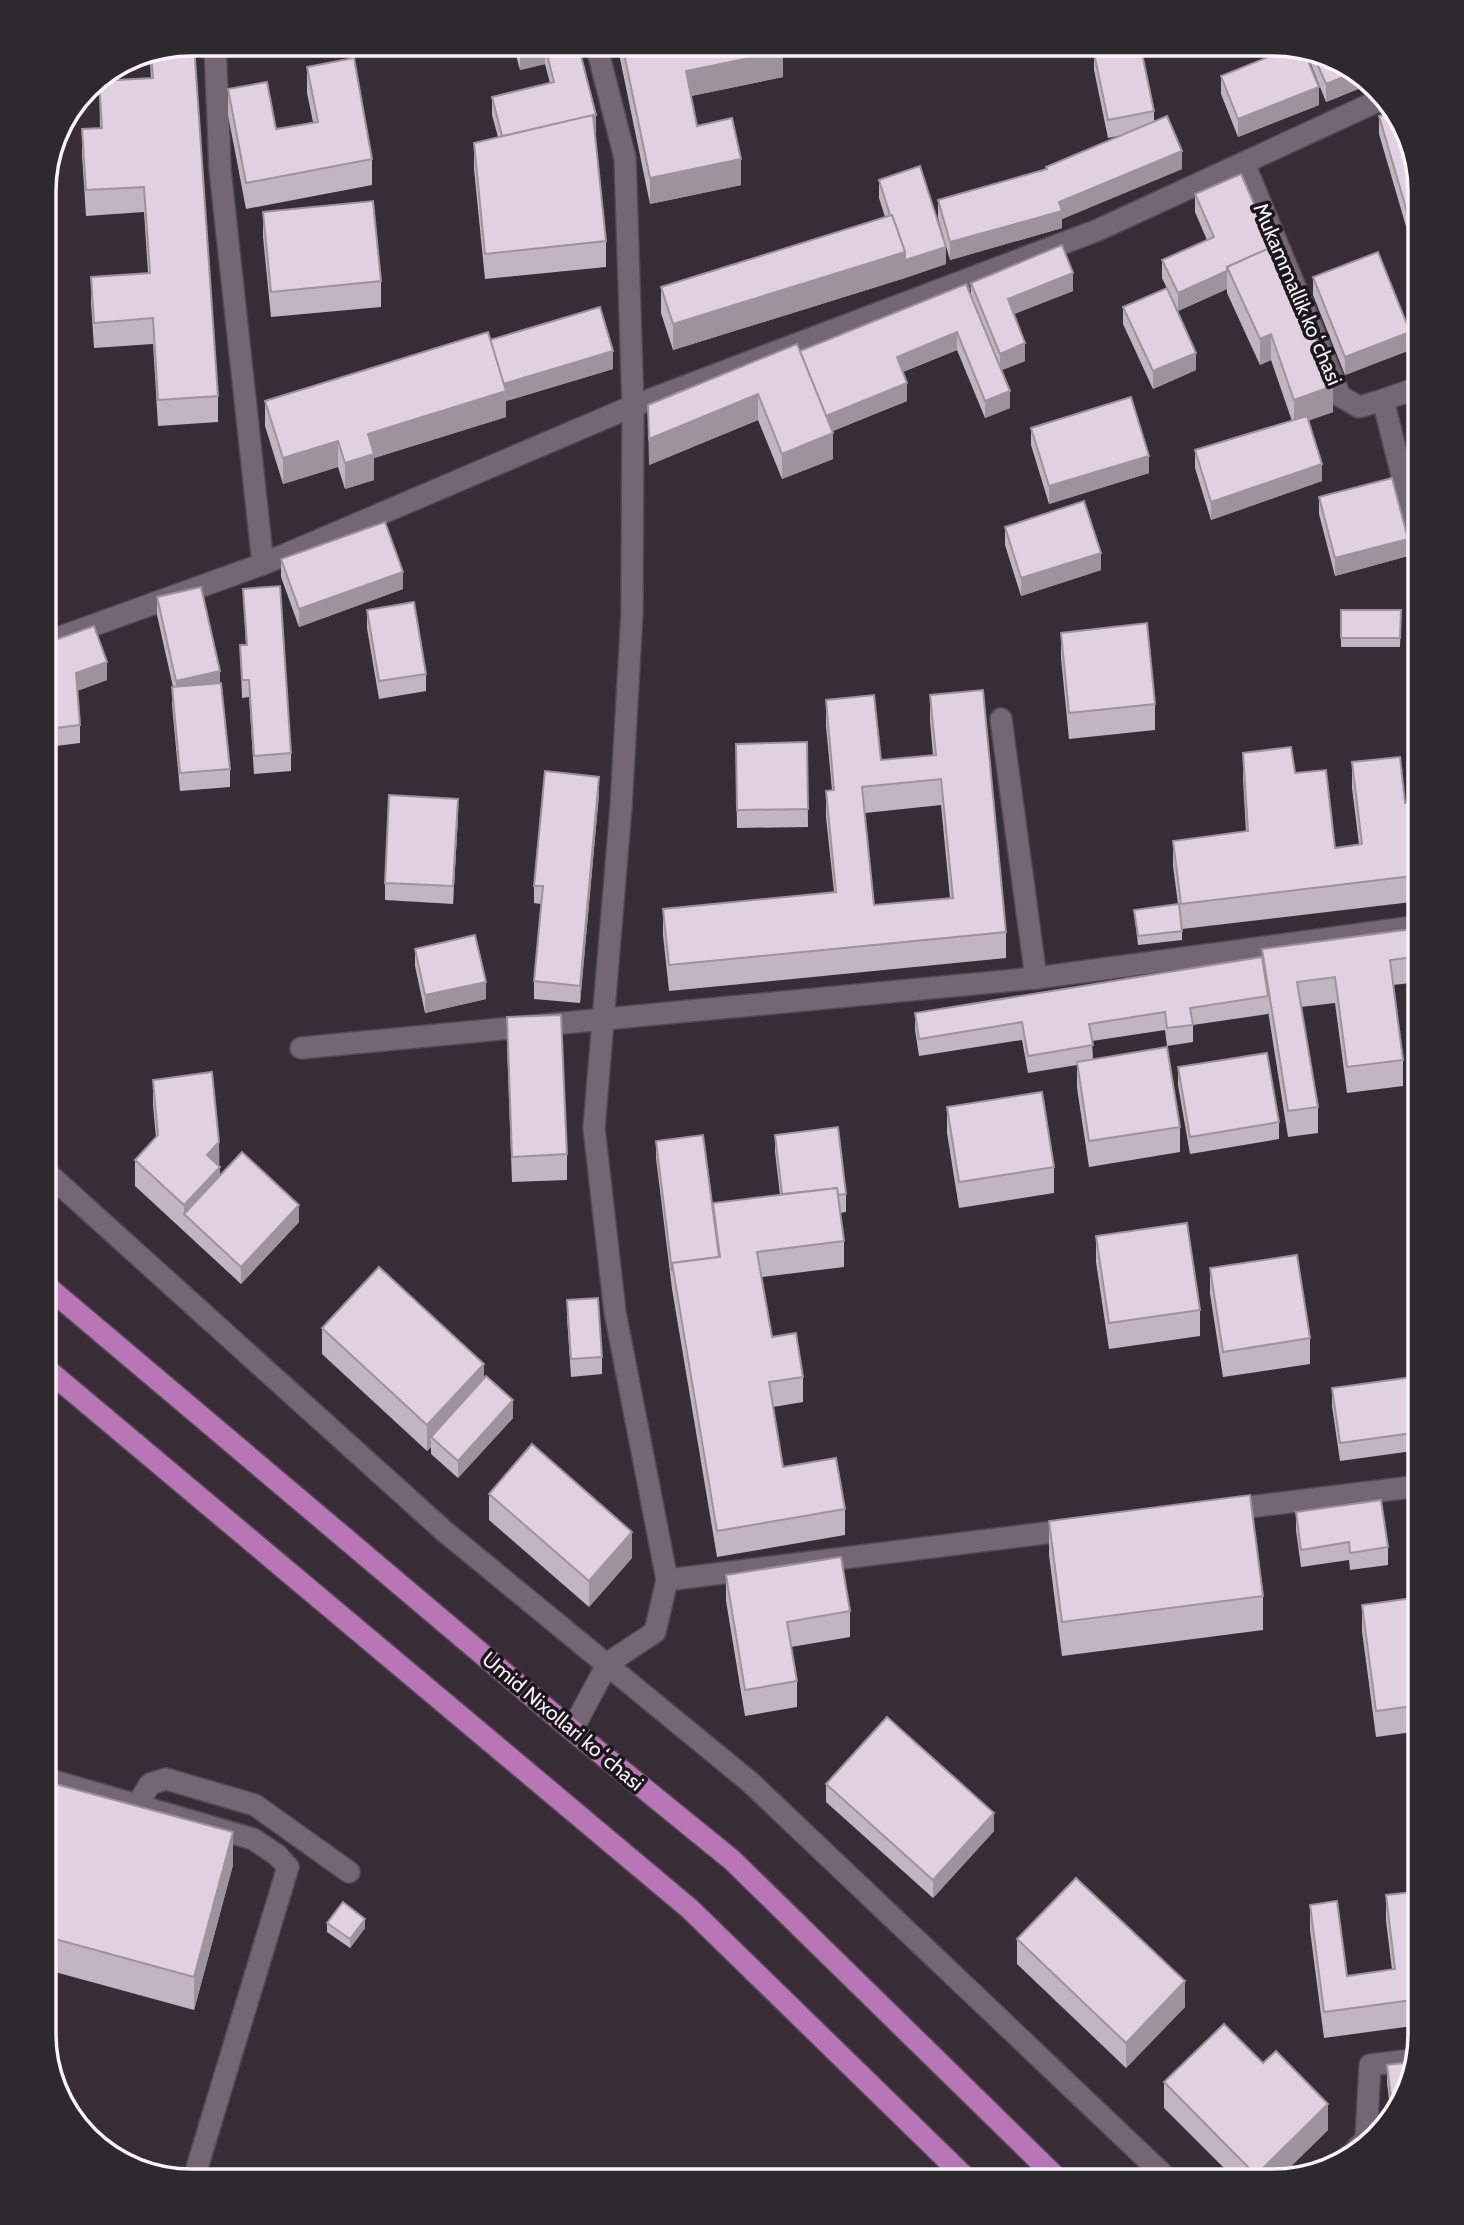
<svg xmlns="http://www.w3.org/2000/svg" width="1464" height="2225" font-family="Cabin,sans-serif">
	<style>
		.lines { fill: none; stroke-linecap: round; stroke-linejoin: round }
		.minor-casing { stroke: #544953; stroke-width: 24 }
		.major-casing { stroke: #544953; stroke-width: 24 }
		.minor { stroke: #746773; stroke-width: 21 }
		.major { stroke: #b976b7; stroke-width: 21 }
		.wall { fill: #c2b4c1; fill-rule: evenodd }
		.shaded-wall { fill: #9e929d }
		.building { fill: #e1d1e0; stroke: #9e929d; stroke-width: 2; fill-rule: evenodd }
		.labels { text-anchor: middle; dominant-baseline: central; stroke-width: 7; stroke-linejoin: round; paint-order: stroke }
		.street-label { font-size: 21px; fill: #faf2f9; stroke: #1c171c }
		.rim { fill: none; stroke: #faf2f9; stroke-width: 3.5 }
	</style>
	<rect width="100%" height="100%" fill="#382c37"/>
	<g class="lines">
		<defs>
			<g id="minor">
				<polyline points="215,44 220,169 263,564"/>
				<polyline points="1244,163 1340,396 1359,407 1383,400 1420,547"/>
				<polyline points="1383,400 1420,387"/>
				<polyline points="44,643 263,564 633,406 1098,230 1382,99"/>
				<polyline points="1001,719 1036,978"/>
				<polyline points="301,1048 1036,978 1420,926"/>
				<polyline points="44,1170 444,1531 750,1782 1170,2181"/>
				<polyline points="1224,1510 1420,1486"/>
				<polyline points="667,1580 1078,1529"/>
				<polyline points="572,1730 608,1663 655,1632 667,1580 615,1312 594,1128 621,807 632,613 633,406 625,158 596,44"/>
				<polyline points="44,1778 253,1839 277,1855 288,1867 193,2181"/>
				<polyline points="137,1805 150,1784 166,1779 255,1805 349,1872"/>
				<polyline points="1344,2162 1366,2139 1370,2065 1413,2060"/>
			</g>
			<g id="major">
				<polyline points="44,1284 572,1730 732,1860 1060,2181"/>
				<polyline points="44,1367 690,1909 969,2181"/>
			</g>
		</defs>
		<!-- minor casing -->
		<use href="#minor" class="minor-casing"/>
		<!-- major casing -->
		<use href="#major" class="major-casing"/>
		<!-- minor -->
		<use href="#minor" class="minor"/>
		<!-- major -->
		<use href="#major" class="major"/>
	</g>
	<!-- wall -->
	<g class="wall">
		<polygon points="191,44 218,396 218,422 158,426 153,344 94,348 91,303 91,277 148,273 144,212 86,216 82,155 82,129 100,128 99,81 151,78 150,63 119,65 135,55"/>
		<polygon points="513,44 578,44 596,133 595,133 606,241 606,267 485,279 474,169 474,143 498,137 492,115 492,97 550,83 545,64 520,70"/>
		<polygon points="617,44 781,44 783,77 691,96 697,126 741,185 650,204"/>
		<polygon points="1307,52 1347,64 1368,85 1326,102 1307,54"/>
		<polygon points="1094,53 1154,111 1154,122 1182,169 1062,219 1062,228 950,260 938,218 938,200 1046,170 1046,167 1123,135 1108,138 1094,70"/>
		<polygon points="307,67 372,159 372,185 246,209 228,115 228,89 276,129 313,122 307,93"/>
		<polygon points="1221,76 1319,105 1238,137 1221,94"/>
		<polygon points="1379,116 1420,191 1420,255 1415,257 1379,134"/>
		<polygon points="879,180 946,264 905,278 673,350 661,313 661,287 885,217 879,198"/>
		<polygon points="1195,194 1333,412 1309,420 1322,481 1211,520 1195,468 1195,450 1292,421 1271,360 1260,365 1227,293 1227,289 1178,311 1162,278 1162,260 1207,240 1195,212"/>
		<polygon points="263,212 381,281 381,307 271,317 263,237"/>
		<polygon points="1313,277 1410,350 1345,375 1313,295"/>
		<polygon points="971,283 1073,291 1014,314 1025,361 1001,370 1010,408 985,418 957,350 903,372 907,401 833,431 833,459 782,479 758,420 649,465 648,405 800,351 971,295"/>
		<polygon points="1123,307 1196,370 1153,389 1123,324"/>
		<polygon points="490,340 613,369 506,401 506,417 374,458 374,480 345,489 338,467 283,484 265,426 265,401"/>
		<polygon points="1420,374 1420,425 1415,401 1415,376"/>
		<polygon points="1031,428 1149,473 1049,504 1031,445"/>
		<polygon points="1420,434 1420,477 1416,461 1416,435"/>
		<polygon points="1319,497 1408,556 1335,576 1319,514"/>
		<polygon points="1005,527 1101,570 1021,596 1005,545"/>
		<polygon points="281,559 403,589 299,627 281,577"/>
		<polygon points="243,589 291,753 291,771 254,774 249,697 242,698 240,645 246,645"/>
		<polygon points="157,597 220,683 230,769 230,787 180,791 172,705 173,687 157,615"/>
		<polygon points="367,610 426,674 426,691 379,699 367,628"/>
		<polygon points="1341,610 1401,610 1400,647 1341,647"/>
		<polygon points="1061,633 1155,704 1155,730 1069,739 1061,658"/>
		<polygon points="44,644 107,680 77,691 80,725 80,743 48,747 48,753 44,754"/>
		<path d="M 930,695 L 1006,932 L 1006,958 L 669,991 L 663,935 L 663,909 L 834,892 L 826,817 L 826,791 L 832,790 L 826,726 L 826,700 L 881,760 L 933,755 L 930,721 ZM 941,805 L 950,898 L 874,905 L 865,813 Z"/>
		<polygon points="807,742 808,827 737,828 736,744"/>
		<polygon points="1243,753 1295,773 1335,848 1359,844 1352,788 1352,762 1405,803 1420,801 1420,901 1182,929 1182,940 1138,945 1134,910 1178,904 1173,866 1173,841 1246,832 1243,779"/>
		<polygon points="599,794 580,1003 534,999 534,981 541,904 534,903 534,886"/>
		<polygon points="458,816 453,904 385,900 385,883"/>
		<polygon points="1420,928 1420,982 1393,985 1403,1060 1403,1086 1347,1093 1335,1003 1301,1007 1318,1107 1318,1133 1288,1137 1268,1011 1268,1014 1193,1025 1193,1042 1167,1046 1165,1030 1092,1041 1093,1059 1180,1127 1180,1152 1089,1167 1077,1088 1077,1065 1028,1073 1022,1040 919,1056 915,1030 915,1013 1262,957 1262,949"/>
		<polygon points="415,949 486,999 425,1013 415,966"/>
		<polygon points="507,1017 567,1154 567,1180 512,1182 507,1043"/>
		<polygon points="1178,1067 1279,1122 1279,1139 1190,1154 1178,1085"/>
		<polygon points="153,1080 219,1166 220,1175 299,1222 241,1284 135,1186 135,1160 156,1138 153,1105"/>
		<polygon points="947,1107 1054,1167 1054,1193 959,1208 947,1133"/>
		<polygon points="775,1135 846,1194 846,1212 840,1213 844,1241 844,1267 762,1277 772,1337 803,1377 803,1402 773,1407 783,1467 845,1509 845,1535 717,1557 672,1289 656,1158 656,1141 713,1212 713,1203 780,1195 775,1152"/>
		<polygon points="1096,1236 1200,1310 1200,1336 1109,1349 1096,1262"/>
		<polygon points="1210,1268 1310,1338 1310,1364 1223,1377 1210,1294"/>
		<polygon points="567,1300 602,1357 602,1374 571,1377 567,1317"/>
		<polygon points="322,1328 484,1378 513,1418 458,1478 431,1454 431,1447 427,1451 322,1354"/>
		<polygon points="1420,1376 1420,1450 1340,1461 1332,1406 1332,1388"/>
		<polygon points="489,1494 632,1558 589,1607 489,1520"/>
		<polygon points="1296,1512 1388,1547 1388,1565 1350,1570 1349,1560 1301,1567 1296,1530"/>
		<polygon points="1049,1521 1263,1596 1263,1630 1062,1656 1049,1555"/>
		<polygon points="726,1575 850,1611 850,1637 791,1647 797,1681 797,1707 745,1716 726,1601"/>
		<polygon points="1420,1597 1420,1731 1376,1737 1362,1631 1362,1605"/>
		<polygon points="44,1781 233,1865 194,2010 44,1969"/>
		<polygon points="826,1784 994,1831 933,1898 826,1802"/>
		<polygon points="1386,1895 1414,1913 1420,1913 1420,2025 1324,2038 1310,1930 1310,1905 1347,1976 1392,1970 1386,1921"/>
		<polygon points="327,1923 365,1928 350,1948 327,1932"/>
		<polygon points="1017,1939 1185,2007 1126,2068 1017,1964"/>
		<polygon points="1387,2065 1400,2108 1391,2117 1387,2082"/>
		<polygon points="1164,2082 1328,2130 1277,2180 1237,2181 1164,2108"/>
	</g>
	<!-- shaded-wall -->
	<g class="shaded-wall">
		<polygon points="545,47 545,64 520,70 520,53"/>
		<polygon points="783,51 783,77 686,97 686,71"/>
		<polygon points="1356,72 1368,85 1326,102 1326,84"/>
		<polygon points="1319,87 1319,105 1238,137 1238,119"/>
		<polygon points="596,115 596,133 503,156"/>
		<polygon points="1182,151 1182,169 1062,219 1062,228 950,260 950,242 1059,202"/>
		<polygon points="741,159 741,185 650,204 650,178"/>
		<polygon points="1420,238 1420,255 1415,257 1415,239"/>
		<polygon points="946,247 946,264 905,278 673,350 673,324 905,252"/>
		<polygon points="1227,271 1227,289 1178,311 1178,293"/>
		<polygon points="1073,273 1073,291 1008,316 1008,299"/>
		<polygon points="957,332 957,350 897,374 897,357"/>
		<polygon points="1410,332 1410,350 1345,375 1345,357"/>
		<polygon points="1271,334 1271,360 1260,365 1260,339"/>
		<polygon points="1025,343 1025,361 1000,371 1000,354"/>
		<polygon points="613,351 613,369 506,401 506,417 374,458 374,480 345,489 345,463 368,434 501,384"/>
		<polygon points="1196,353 1196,370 1153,389 1153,371"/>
		<polygon points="907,383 907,401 824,434 824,417"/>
		<polygon points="1333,386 1333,412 1294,426 1294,400"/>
		<polygon points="1010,391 1010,408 985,418 985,401"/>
		<polygon points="758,394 758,420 649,465 649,439"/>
		<polygon points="833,433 833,459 782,479 782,454"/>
		<polygon points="338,441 338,467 283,484 283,458"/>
		<polygon points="1149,456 1149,473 1049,504 1049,486"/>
		<polygon points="1322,464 1322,481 1211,520 1211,502"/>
		<polygon points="1408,539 1408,556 1335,576 1335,558"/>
		<polygon points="1101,553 1101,570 1021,596 1021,578"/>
		<polygon points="403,572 403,589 299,627 299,609"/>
		<polygon points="107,662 107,680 76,691 76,673"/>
		<polygon points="220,671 220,689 176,698 176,681"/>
		<polygon points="599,777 599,794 580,1003 580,986"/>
		<polygon points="458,799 458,816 453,904 453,886"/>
		<polygon points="486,982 486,999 425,1013 425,995"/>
		<polygon points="219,1142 220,1193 184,1214 184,1231 184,1205 207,1155"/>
		<polygon points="299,1205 299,1222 241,1284 241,1267"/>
		<polygon points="484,1364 484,1390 431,1437 431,1447 427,1451 427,1425"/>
		<polygon points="513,1400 513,1418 458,1478 458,1461"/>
		<polygon points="632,1532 632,1558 589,1607 589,1581"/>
		<polygon points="994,1813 994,1831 933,1898 933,1880"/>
		<polygon points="233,1832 233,1865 194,2010 194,1977"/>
		<polygon points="365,1919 365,1928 350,1948 350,1939"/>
		<polygon points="1185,1981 1185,2007 1126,2068 1126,2043"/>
		<polygon points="1328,2104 1328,2130 1277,2180 1256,2181 1256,2175"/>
	</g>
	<!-- building -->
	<g class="building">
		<polygon points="191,44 194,44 218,396 158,400 153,318 94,323 91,277 150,273 144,187 86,190 82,129 102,128 99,81 153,78 151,52"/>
		<polygon points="518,44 578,44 596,115 502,136 492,97 554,82 545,47 520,53"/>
		<polygon points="622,44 781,44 783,51 686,71 697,126 732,118 741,159 650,178"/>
		<polygon points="1140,44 1154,111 1108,120 1094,53"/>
		<polygon points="1293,47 1304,51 1319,87 1238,119 1221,76"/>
		<polygon points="1313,54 1347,64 1356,72 1326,84"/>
		<polygon points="354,58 372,159 246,183 228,89 267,82 276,129 318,122 307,67"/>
		<polygon points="1395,112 1401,118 1420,191 1420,238 1415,239 1379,116"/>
		<polygon points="593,115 606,241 485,254 474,143"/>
		<polygon points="1167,116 1182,151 1059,202 1062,211 950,242 938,200 1047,169 1046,167"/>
		<polygon points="920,166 946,247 905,260 905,252 892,215 890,215 879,180"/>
		<polygon points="1241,174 1273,247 1227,267 1227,271 1178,293 1162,260 1214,237 1195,194"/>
		<polygon points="373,201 381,281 271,292 263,212"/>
		<polygon points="892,215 905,252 673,324 661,287"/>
		<polygon points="1062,245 1073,273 1008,299 1025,343 1000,354 971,283"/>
		<polygon points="1276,245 1309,317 1333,386 1294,400 1271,334 1260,339 1227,267"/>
		<polygon points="1378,252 1410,332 1345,357 1313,277"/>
		<polygon points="966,284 1010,391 985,401 957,332 897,357 907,383 826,416 800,351"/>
		<polygon points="1167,288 1196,353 1153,371 1123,307"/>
		<polygon points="600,307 613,351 503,384 490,340"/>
		<polygon points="488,332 506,391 368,434 374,454 345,463 338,441 283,458 265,401"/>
		<polygon points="797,344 833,433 782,454 758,394 649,439 648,405"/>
		<polygon points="1420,374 1420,400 1415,376"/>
		<polygon points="1131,397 1149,456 1049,486 1031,428"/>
		<polygon points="1307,416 1322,464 1211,502 1195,450"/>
		<polygon points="1420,434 1420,451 1416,435"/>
		<polygon points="1392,478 1408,539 1335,558 1319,497"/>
		<polygon points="1084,501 1101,553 1021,578 1005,527"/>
		<polygon points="385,522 403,572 299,609 281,559"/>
		<polygon points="280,586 291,753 254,756 249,680 242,680 240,645 247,645 243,589"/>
		<polygon points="201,587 220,671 176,681 157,597"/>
		<polygon points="414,602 426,674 379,681 367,610"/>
		<polygon points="1341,610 1401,610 1400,638 1341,638"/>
		<polygon points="1147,623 1155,704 1069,713 1061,633"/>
		<polygon points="94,626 107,662 76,673 80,725 48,729 48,736 44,736 44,644"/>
		<polygon points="221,683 230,769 180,773 172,687"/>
		<path d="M 983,690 L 1006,932 L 669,965 L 663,909 L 836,892 L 826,791 L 834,790 L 826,700 L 874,695 L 881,760 L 936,755 L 930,695 ZM 941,779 L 953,898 L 874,905 L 862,787 Z"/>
		<polygon points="807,742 808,809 737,810 736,744"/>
		<polygon points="1291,747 1295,773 1326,770 1335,848 1362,844 1352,762 1400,757 1405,803 1420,801 1420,875 1181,904 1173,841 1248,831 1243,753"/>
		<polygon points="545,771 599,777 580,986 534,981 543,886 534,886"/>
		<polygon points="389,795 458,799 453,886 385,883"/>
		<polygon points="1179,904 1182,931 1138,936 1134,910"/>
		<polygon points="1420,928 1420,956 1390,960 1403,1060 1347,1067 1335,977 1297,982 1318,1107 1288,1111 1262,949"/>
		<polygon points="475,935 486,982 425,995 415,949"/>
		<polygon points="1262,957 1268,996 1190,1008 1193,1025 1167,1028 1165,1012 1089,1024 1093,1045 1028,1056 1022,1022 919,1039 915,1013"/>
		<polygon points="561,1015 567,1154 512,1157 507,1017"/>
		<polygon points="1167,1047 1180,1127 1089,1141 1077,1062"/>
		<polygon points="1267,1053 1279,1122 1190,1137 1178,1067"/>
		<polygon points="212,1072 219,1142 207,1155 220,1167 184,1205 135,1160 158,1135 153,1080"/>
		<polygon points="1042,1092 1054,1167 959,1182 947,1107"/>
		<polygon points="838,1127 846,1194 838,1195 837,1188 782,1194 775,1135"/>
		<polygon points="703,1135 719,1257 672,1263 672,1271 656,1141"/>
		<polygon points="242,1152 299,1205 241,1267 184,1214"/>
		<polygon points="837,1188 844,1241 757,1252 772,1337 796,1333 803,1377 769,1382 783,1467 836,1458 845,1509 717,1531 672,1263 720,1257 713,1203"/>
		<polygon points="1187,1223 1200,1310 1109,1323 1096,1236"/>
		<polygon points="1297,1255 1310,1338 1223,1352 1210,1268"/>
		<polygon points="379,1267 484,1364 427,1425 322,1328"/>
		<polygon points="598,1298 602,1357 571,1359 567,1300"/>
		<polygon points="486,1376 513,1400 458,1461 431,1437"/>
		<polygon points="1420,1376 1420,1432 1340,1443 1332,1388"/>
		<polygon points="532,1444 632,1532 589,1581 489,1494"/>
		<polygon points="1250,1495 1263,1596 1062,1622 1049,1521"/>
		<polygon points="1381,1500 1388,1547 1350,1553 1349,1542 1301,1550 1296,1512"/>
		<polygon points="841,1557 850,1611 787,1622 797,1681 745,1690 726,1575"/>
		<polygon points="1420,1597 1420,1705 1376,1711 1362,1605"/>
		<polygon points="887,1717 994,1813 933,1880 826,1784"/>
		<polygon points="44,1781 233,1832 194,1977 44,1936"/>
		<polygon points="1076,1878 1185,1981 1126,2043 1017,1939"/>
		<polygon points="1412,1892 1414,1913 1420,1913 1420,1999 1324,2012 1310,1905 1337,1901 1347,1976 1395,1969 1386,1895"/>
		<polygon points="343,1902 365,1919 350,1939 327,1923"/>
		<polygon points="1224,2024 1263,2063 1276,2051 1328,2104 1256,2175 1164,2082"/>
		<polygon points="1413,2062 1400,2108 1393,2115 1387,2065"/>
	</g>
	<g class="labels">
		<!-- street labels -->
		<g class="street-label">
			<text transform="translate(1298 294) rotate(67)">Mukammallik koʻchasi</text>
			<text transform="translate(563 1721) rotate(40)">Umid Nixollari koʻchasi</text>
		</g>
	</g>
	<!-- crop -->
	<path d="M0 0H1464V2225H0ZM191 56H1273A135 135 0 0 1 1408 191V2034A135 135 0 0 1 1273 2169H191A135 135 0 0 1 56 2034V191A135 135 0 0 1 191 56Z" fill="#2e292e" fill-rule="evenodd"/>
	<path class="rim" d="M191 56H1273A135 135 0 0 1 1408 191V2034A135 135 0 0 1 1273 2169H191A135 135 0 0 1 56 2034V191A135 135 0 0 1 191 56Z"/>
</svg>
